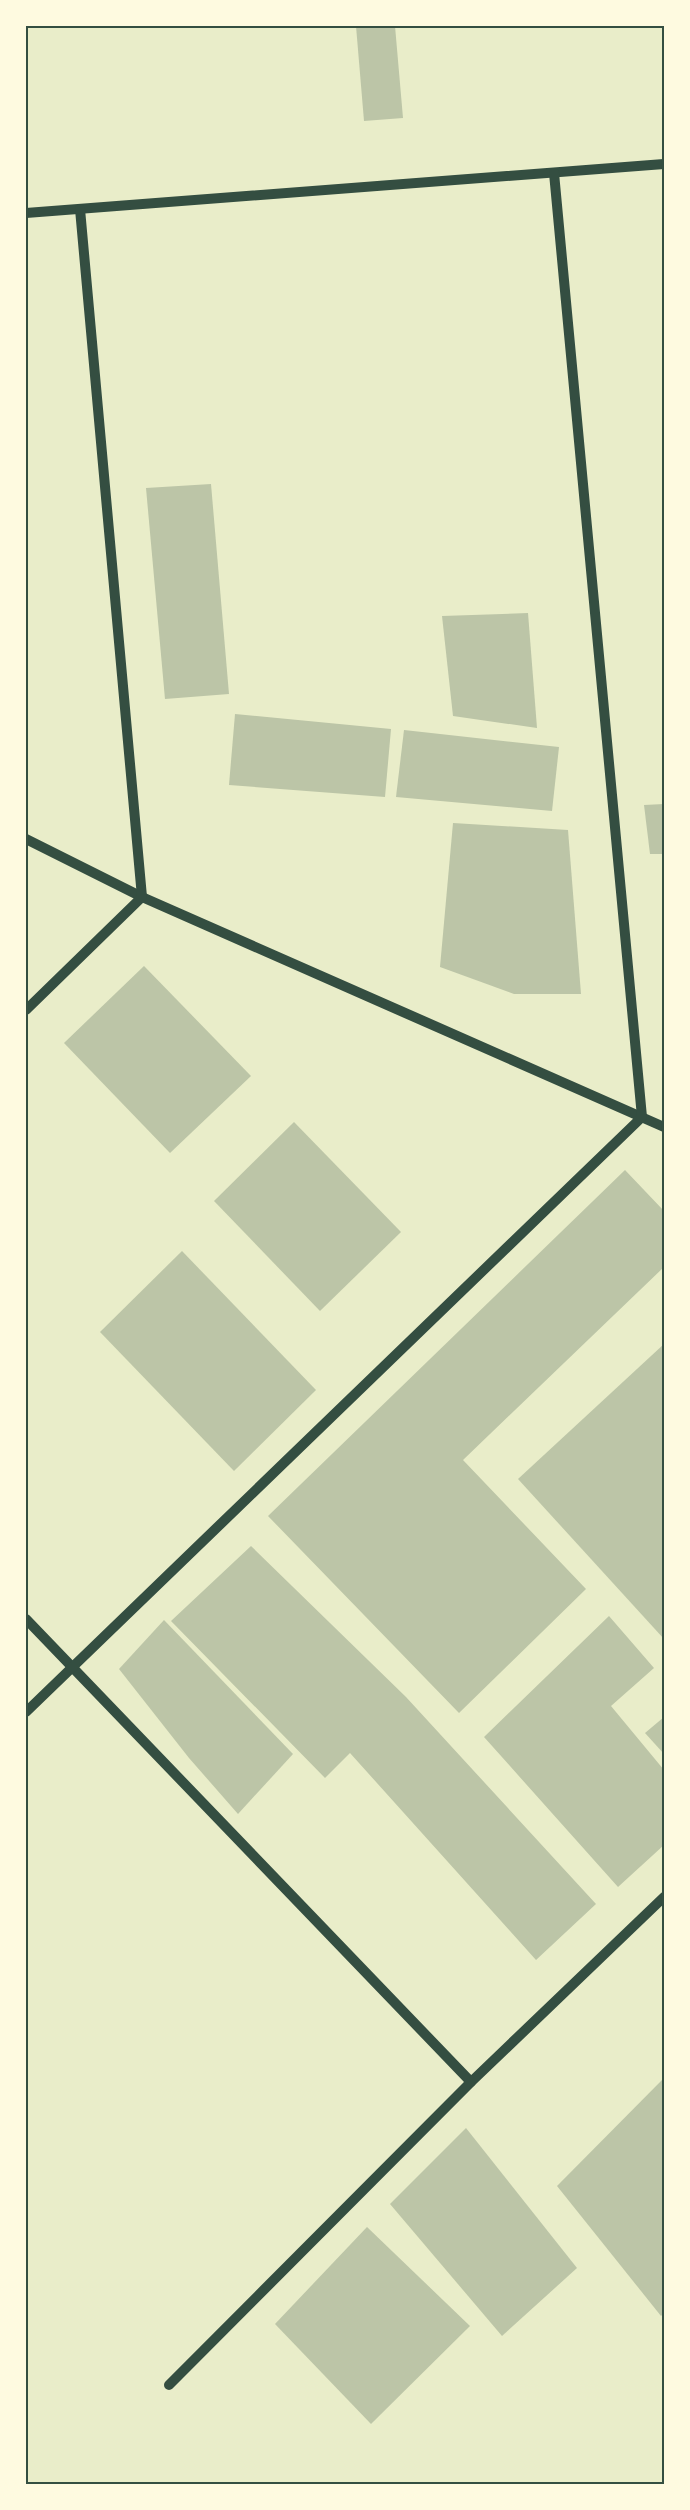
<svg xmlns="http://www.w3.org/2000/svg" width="690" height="2510" font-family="Ubuntu,sans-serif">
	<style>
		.building { fill: #bcc5a7 }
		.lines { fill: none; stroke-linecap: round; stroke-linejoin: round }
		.tertiary { stroke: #344e41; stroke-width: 10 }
		.neatline { fill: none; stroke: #344e41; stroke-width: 2 }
	</style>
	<rect width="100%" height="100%" fill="#e9edc9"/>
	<!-- building -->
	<g class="building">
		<polygon points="356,26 395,26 403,118 364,121"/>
		<polygon points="211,484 229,694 165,699 146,488"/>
		<polygon points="528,613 537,728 453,716 442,616"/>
		<polygon points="235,714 391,729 385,797 229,785"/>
		<polygon points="404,730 559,747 552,811 396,797"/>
		<polygon points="664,804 664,854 650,854 644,805"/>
		<polygon points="453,823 568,830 581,994 514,994 440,967"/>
		<polygon points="144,966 251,1076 170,1153 64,1043"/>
		<polygon points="294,1122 401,1232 320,1311 214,1201"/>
		<polygon points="625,1170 664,1211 664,1267 463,1460 586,1589 459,1713 268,1516"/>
		<polygon points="182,1251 316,1390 234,1471 100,1332"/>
		<polygon points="664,1344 664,1639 518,1479"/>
		<polygon points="251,1546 406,1697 596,1904 536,1960 350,1753 325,1778 171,1621"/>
		<polygon points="609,1616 654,1668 611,1706 664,1770 664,1845 618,1887 484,1737"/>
		<polygon points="164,1620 293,1754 238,1814 189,1758 119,1669"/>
		<polygon points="664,1717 664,1754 645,1733"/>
		<polygon points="664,2078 664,2313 661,2316 557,2186"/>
		<polygon points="466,2128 577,2268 502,2336 390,2204"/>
		<polygon points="367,2227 470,2326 371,2424 275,2324"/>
	</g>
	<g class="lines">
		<!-- tertiary -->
		<g class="tertiary">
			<polyline points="26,213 664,164"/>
			<polyline points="26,839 142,897 664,1127"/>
			<polyline points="26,1010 142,897 80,209"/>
			<polyline points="26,1619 471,2082"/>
			<polyline points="26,1712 642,1117 554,173"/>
			<polyline points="169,2385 471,2082 664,1897"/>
		</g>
	</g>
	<!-- border -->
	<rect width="690" height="2510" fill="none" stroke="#fefae0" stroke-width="54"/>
	<rect x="27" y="27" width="636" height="2456" class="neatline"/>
</svg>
